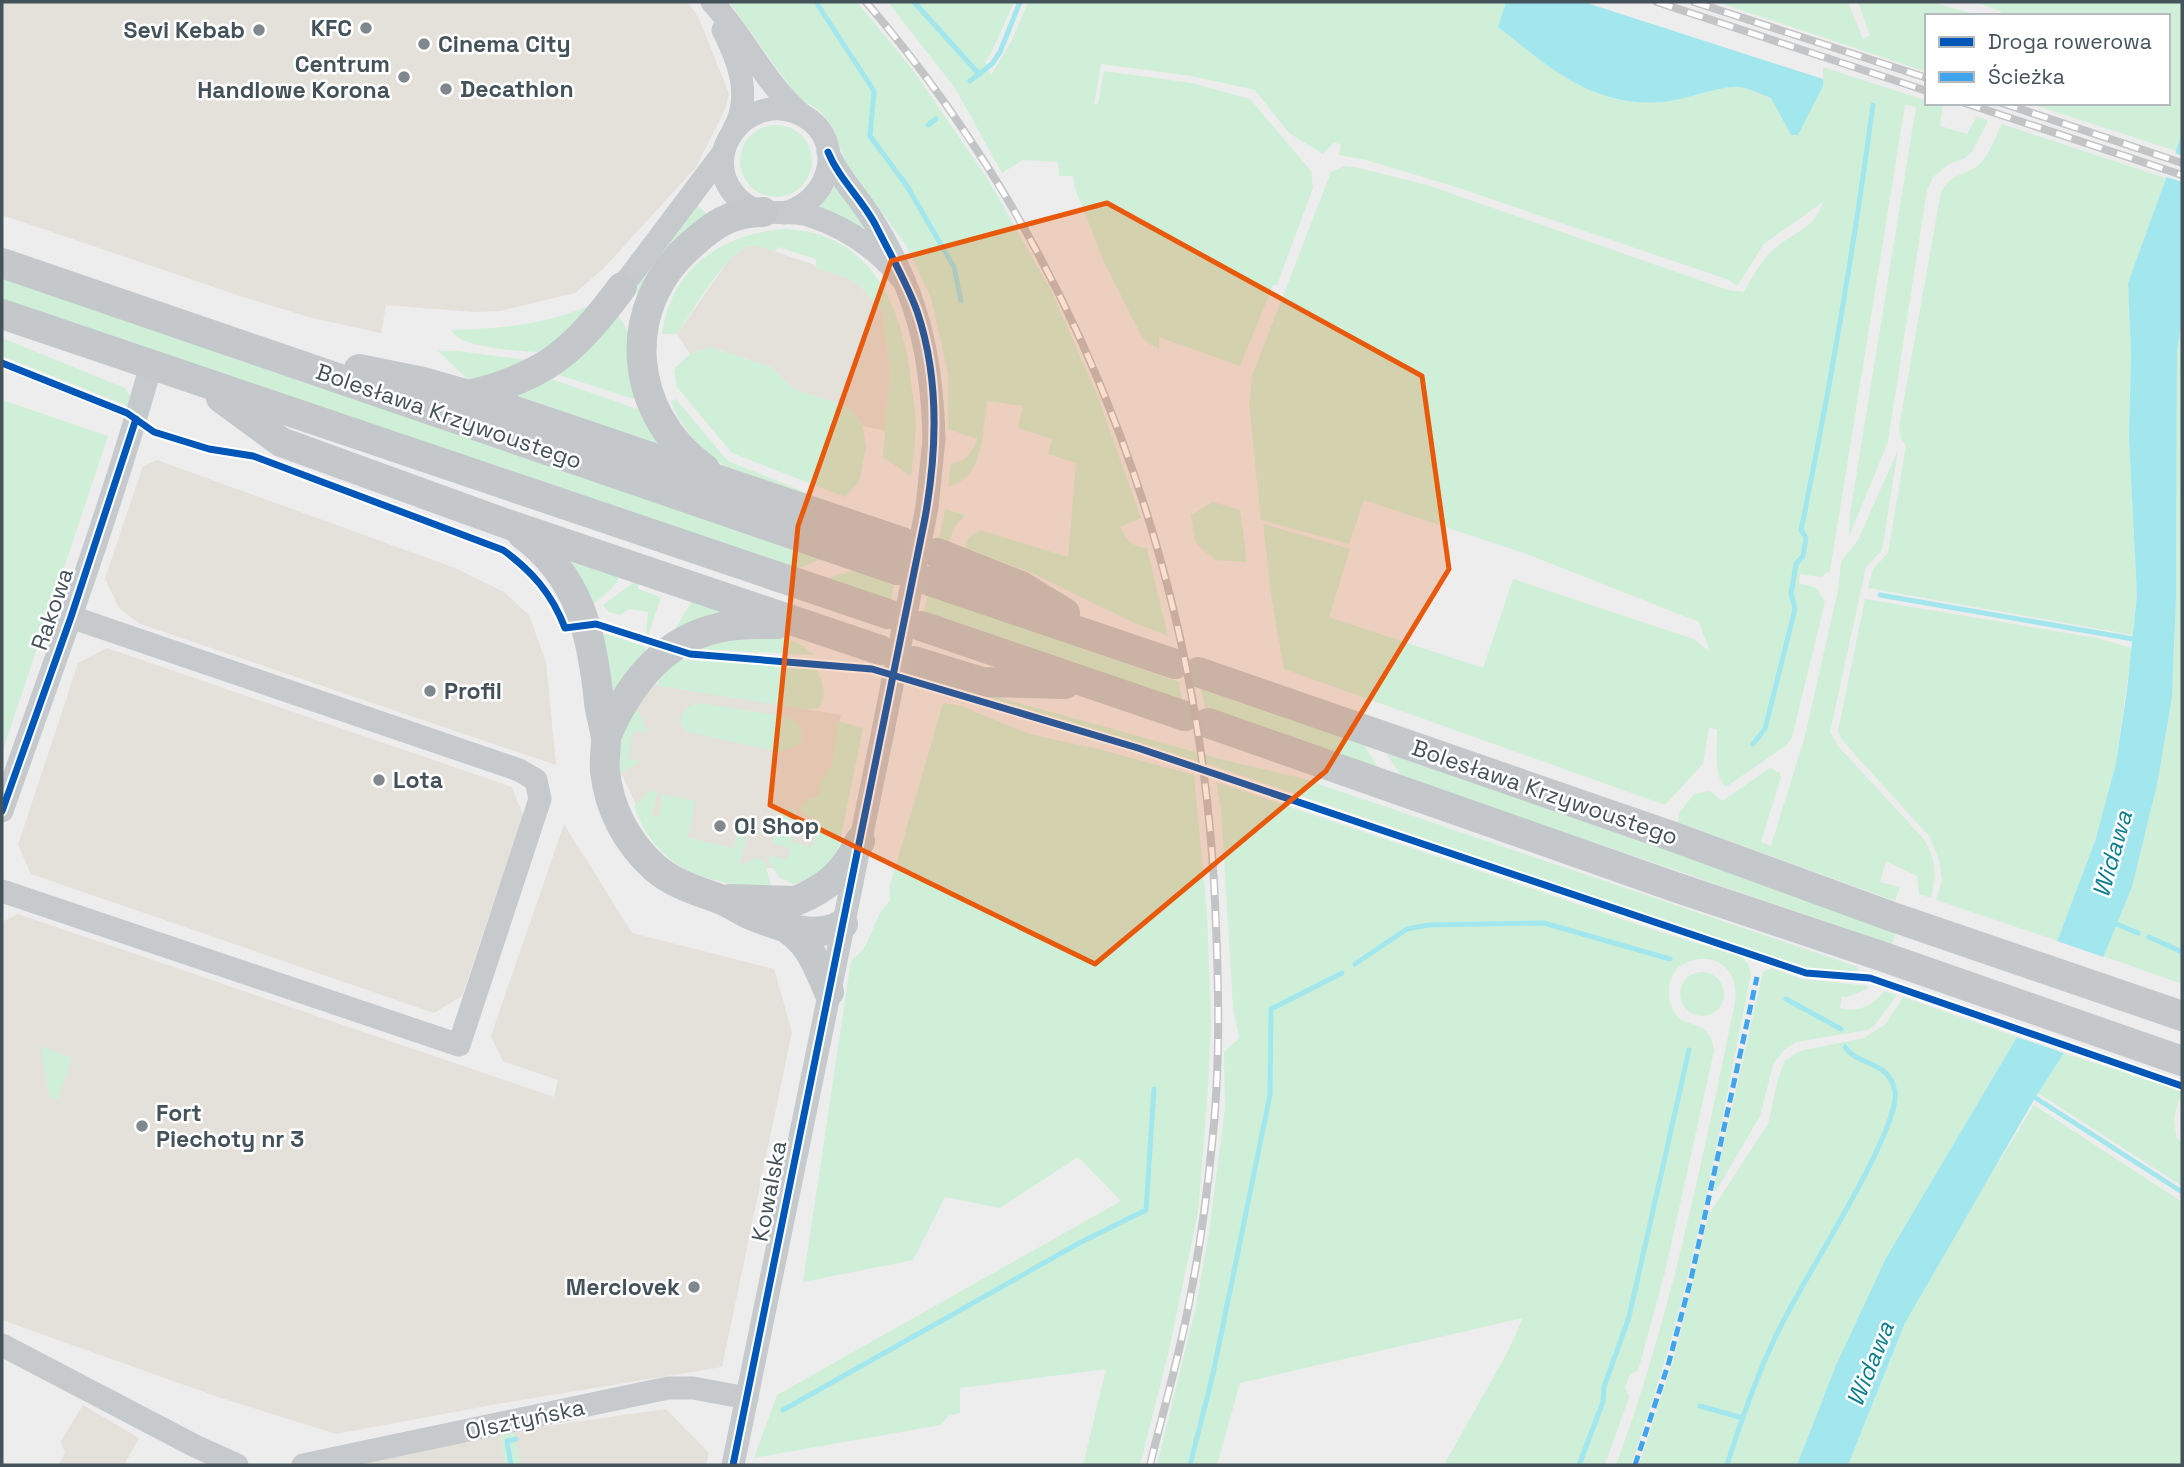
<svg xmlns="http://www.w3.org/2000/svg" width="2184" height="1467" font-family="'Space Grotesk',sans-serif">
	<style>
		.commercial { fill: #e4e0da }
		.green { fill: #d0efd8 }
		.water { fill: #a3e7ee }
		.pier { fill: #eeeded }
		.lines { fill: none; stroke-linecap: round; stroke-linejoin: round }
		.stream { stroke: #a3e7ee; stroke-width: 5 }
		.minor { stroke: #c7cacd; stroke-width: 23 }
		.major { stroke: #c4c8cb; stroke-width: 30 }
		.rail-casing { stroke: #c2c4c6; stroke-width: 8 }
		.rail { stroke: #fff; stroke-width: 5; stroke-dasharray: 16; stroke-linecap: butt }
		.minor-bridge { stroke: #c7cacd; stroke-width: 23 }
		.quiet { stroke: #3fa5ed; stroke-width: 5; stroke-dasharray: 10 5; stroke-linecap: butt }
		.cycleway-casing { stroke: #fff; stroke-width: 11 }
		.cycleway { stroke: #0057b8; stroke-width: 7 }
		.marked { fill: #e8590c; fill-opacity: 0.2; stroke: #e8590c; stroke-width: 5; stroke-linejoin: round }
		.poi-dot { fill: #80888d; stroke: #fff; stroke-width: 2.5 }
		.labels { text-anchor: middle; dominant-baseline: central; stroke-width: 5; stroke-linejoin: round; paint-order: stroke }
		.poi-label { font-size: 23px; font-weight: bold; fill: #44525a; stroke: #fff; text-anchor: start }
		.street-label { font-size: 23px; fill: #44525a; stroke: #fff }
		.water-label { font-size: 24px; font-style: italic; fill: #097f8c; stroke: #fff }
	</style>
	<rect width="100%" height="100%" fill="#eeeded"/>
	<!-- commercial -->
	<g class="commercial">
		<polygon points="2,2 687,2 698,16 729,94 725,110 696,167 603,269 575,293 500,311 473,312 386,305 381,333 312,318 240,296 2,215"/>
		<polygon points="755,245 815,265 816,268 850,279 861,287 882,311 890,370 886,431 863,426 854,412 843,405 793,389 771,367 711,347 690,354 677,334 730,258 745,247"/>
		<polygon points="157,460 455,568 504,592 529,615 546,662 556,765 140,624 119,608 105,579 143,466"/>
		<polygon points="107,648 512,787 523,815 462,996 434,1013 31,874 18,845 78,663"/>
		<polygon points="649,683 841,715 816,863 803,870 739,866 743,851 648,829 620,771 625,726"/>
		<polygon points="564,824 632,933 774,969 792,1032 722,1367 492,1405 336,1434 221,1398 2,1320 2,922 18,914 554,1097 558,1080 503,1061 491,1036"/>
		<polygon points="83,1405 139,1438 124,1465 58,1465 65,1453 61,1441"/>
		<polygon points="666,1409 709,1453 706,1465 355,1465 514,1431"/>
	</g>
	<!-- green -->
	<g class="green">
		<path d="M 729,2 L 857,2 L 913,70 L 987,178 L 1051,290 L 1098,397 L 1141,518 L 1120,527 C 1126,540 1132,547 1147,548 L 1168,636 L 1132,622 L 1034,574 L 966,548 L 967,539 L 980,530 L 1068,557 L 1076,463 L 1048,454 L 1052,439 L 1018,428 L 1023,406 L 987,401 C 982,432 985,477 948,487 L 951,463 C 966,463 972,452 977,439 L 948,429 L 948,374 L 931,298 L 907,247 L 846,162 L 833,128 L 820,111 L 797,96 Z"/>
		<path d="M 888,2 L 1014,2 L 992,51 L 985,62 L 991,75 L 1011,42 L 1028,2 L 1506,2 L 1499,28 C 1553,70 1597,111 1671,101 C 1689,98 1725,85 1740,87 C 1750,89 1761,94 1771,98 L 1791,135 L 1823,86 L 1823,67 L 1927,101 L 1927,103 L 1943,106 L 1940,126 L 1967,134 L 1977,116 L 1988,121 L 1972,152 L 1965,158 L 1949,164 L 1933,177 L 1927,190 L 1888,442 L 1849,537 L 1850,514 L 1916,107 L 1905,105 L 1830,571 L 1821,577 L 1800,574 L 1799,583 L 1817,588 L 1825,602 L 1792,737 L 1787,745 L 1726,787 C 1712,775 1718,746 1717,729 L 1709,728 L 1703,764 L 1665,805 L 1284,669 L 1272,601 L 1263,524 L 1350,549 L 1329,617 L 1483,668 L 1513,579 L 1694,639 L 1710,652 L 1699,622 L 1524,553 L 1364,500 L 1349,544 L 1261,520 L 1249,404 L 1252,376 L 1331,172 L 1344,166 L 1359,168 L 1427,185 L 1728,290 L 1744,292 C 1752,277 1760,263 1772,251 C 1793,231 1812,232 1823,202 L 1764,244 L 1737,286 L 1729,280 L 1456,187 L 1366,160 L 1339,155 L 1341,145 L 1334,142 L 1323,154 L 1289,133 L 1255,90 L 1191,76 L 1101,64 L 1094,104 L 1098,104 L 1104,71 L 1192,83 L 1250,99 L 1311,171 L 1313,188 L 1277,285 L 1273,285 L 1240,366 L 1159,337 L 1159,349 L 1148,343 L 1141,335 L 1104,262 L 1075,188 L 1073,176 L 1059,176 L 1058,162 L 1023,160 L 1002,173 L 955,88 Z"/>
		<polygon points="1717,2 1848,2 1863,39 1870,35 1858,2 1932,2 1980,16 1927,16 1927,72"/>
		<polygon points="1974,2 2182,2 2182,134 2176,151 2028,103 2168,103 2168,16 2005,16 2000,11"/>
		<path d="M 2002,124 L 2166,178 L 2128,283 L 2131,352 L 2129,438 L 2137,595 L 2133,635 L 1868,588 L 1873,569 L 1888,553 L 1906,445 L 1901,439 L 1899,427 L 1941,192 C 1952,173 1960,177 1976,167 C 1988,160 1995,136 2002,124 Z"/>
		<circle cx="776" cy="161" r="36"/>
		<polygon points="836,185 864,226 860,229 818,208"/>
		<polygon points="697,205 710,217 636,306 637,288 641,279"/>
		<path d="M 786,229 C 875,233 905,313 912,390 C 914,402 916,415 916,427 C 915,443 913,460 911,476 L 883,457 L 890,370 L 882,311 L 861,287 L 850,279 L 816,268 L 816,259 L 778,247 L 775,252 C 767,249 757,244 749,246 C 727,251 690,315 677,334 L 662,334 C 671,268 722,233 786,229 Z"/>
		<polygon points="2,273 827,557 794,570 2,301"/>
		<path d="M 600,301 L 544,353 C 521,350 462,350 451,330 C 507,329 549,324 600,301 Z"/>
		<polygon points="618,315 633,339 637,400 559,375 555,371"/>
		<polygon points="2182,318 2182,984 2103,956 2132,887 2157,785 2172,699 2176,596 2177,353"/>
		<polygon points="2,338 125,388 132,400 130,407 2,356"/>
		<polygon points="711,347 771,367 793,389 843,405 854,412 863,426 866,448 859,482 845,497 732,453 677,387 674,371 676,367 690,354"/>
		<polygon points="438,351 457,351 535,361 515,373 468,380"/>
		<polygon points="546,377 637,409 644,409 667,448 510,393"/>
		<path d="M 676,399 L 728,461 L 827,501 C 799,492 767,486 739,474 C 712,462 680,429 671,401 Z"/>
		<polygon points="2,400 108,436 2,753"/>
		<path d="M 1898,450 L 1882,550 L 1866,567 L 1830,732 L 1838,746 L 1923,838 C 1936,858 1937,875 1931,898 L 1919,894 L 1917,876 L 1886,861 L 1880,882 L 1900,887 L 1895,901 L 1678,822 L 1679,813 L 1694,794 L 1710,791 L 1722,801 L 1770,768 L 1780,773 L 1781,777 L 1761,842 L 1771,846 L 1805,736 L 1838,590 L 1841,562 L 1858,540 Z"/>
		<polygon points="1213,502 1240,510 1247,562 1215,560 1195,542 1191,515"/>
		<polygon points="945,509 965,515 954,528 949,543 939,541"/>
		<polygon points="554,548 620,573 617,582 609,591 593,604"/>
		<polygon points="859,569 895,581 890,605 822,580"/>
		<polygon points="634,582 638,584 638,589 661,597 648,636 646,635 648,612 629,609 620,615 609,612 603,605"/>
		<polygon points="928,594 1179,682 1183,704 923,617"/>
		<polygon points="1865,599 2096,638 2132,648 2116,763 2095,841 2058,941 1936,900 1942,880 1939,860 1929,836 1841,739 1838,731"/>
		<polygon points="692,601 742,613 670,638"/>
		<polygon points="607,634 645,647 649,654 611,706 598,635"/>
		<polygon points="773,635 798,643 815,655 697,649 704,641"/>
		<path d="M 671,659 L 814,668 L 820,673 L 819,675 C 824,687 826,696 819,708 L 804,709 L 659,686 L 658,676 Z"/>
		<polygon points="950,684 1224,760 1301,778 1858,967 1857,972 1805,969 1214,766 948,689"/>
		<polygon points="1201,689 1364,745 1379,769 1206,712"/>
		<path d="M 700,703 L 784,716 L 796,722 L 801,729 L 802,740 L 798,745 L 779,752 L 688,732 L 681,725 C 680,713 687,705 700,703 Z"/>
		<path d="M 943,703 L 961,706 L 1029,734 L 1098,749 L 1194,775 L 1207,912 L 1211,1021 L 1208,1089 L 1198,1213 L 1168,1354 L 1140,1465 L 1083,1465 L 1106,1369 L 960,1388 L 960,1413 L 948,1416 L 941,1425 L 754,1458 L 777,1395 L 1121,1201 L 1078,1157 L 1000,1208 L 945,1197 L 913,1260 L 803,1282 L 851,960 C 873,948 871,917 890,901 L 890,885 Z"/>
		<path d="M 637,707 L 647,732 L 633,731 L 628,758 L 640,762 L 623,772 L 620,771 C 620,741 621,732 637,707 Z"/>
		<path d="M 838,721 L 863,728 L 839,846 C 830,866 814,879 794,884 L 780,878 L 768,861 L 770,856 L 788,859 L 790,848 L 772,843 L 779,814 L 788,808 L 796,810 L 797,814 L 791,842 L 812,847 L 818,819 L 804,815 L 800,809 L 811,797 L 814,799 L 821,791 L 818,789 L 833,762 Z"/>
		<polygon points="1386,753 1673,851 1896,933 1892,944 1402,777"/>
		<path d="M 1216,782 L 1657,931 L 1742,957 L 1748,964 L 1751,974 C 1730,1078 1711,1183 1685,1287 C 1670,1347 1651,1406 1631,1465 L 1616,1465 C 1671,1316 1703,1158 1735,1002 C 1740,967 1711,947 1680,966 C 1666,975 1666,1005 1677,1016 C 1685,1024 1698,1024 1706,1031 C 1712,1037 1713,1044 1714,1051 L 1665,1272 L 1638,1371 L 1630,1374 L 1625,1387 L 1629,1397 L 1605,1465 L 1444,1465 L 1507,1353 L 1523,1318 L 1240,1383 L 1217,1465 L 1157,1465 L 1196,1306 L 1209,1232 L 1225,1108 L 1224,1052 L 1239,1038 L 1233,1007 L 1221,809 Z"/>
		<path d="M 658,790 L 652,816 L 659,817 L 662,794 L 695,801 L 688,838 L 734,848 L 740,820 L 755,824 L 745,829 L 743,838 L 746,840 L 739,866 L 755,858 L 765,861 L 771,887 C 709,886 656,870 634,806 L 649,792 Z"/>
		<path d="M 1772,968 L 1802,979 L 1868,986 L 1867,989 L 1848,997 L 1842,996 L 1840,1008 C 1858,1013 1873,1006 1884,991 L 1897,995 L 1874,1026 L 1867,1030 L 1796,1042 L 1784,1050 L 1773,1065 L 1760,1116 L 1716,1191 L 1713,1191 L 1763,972 Z"/>
		<circle cx="1702" cy="994" r="22"/>
		<polygon points="1903,997 2017,1037 1886,1258 1836,1365 1797,1465 1639,1465 1674,1358 1709,1214 1768,1124 1778,1079 1785,1061 1800,1051 1864,1038 1886,1024"/>
		<polygon points="41,1046 72,1058 58,1100 49,1097"/>
		<polygon points="2064,1053 2182,1091 2175,1113 2174,1123 2177,1137 2182,1144 2182,1186 2038,1093"/>
		<polygon points="2034,1105 2182,1202 2182,1465 1848,1465 1905,1323 1979,1194"/>
		<polygon points="514,1431 521,1465 505,1465 500,1434"/>
	</g>
	<!-- water -->
	<g class="water">
		<path d="M 1506,2 L 1584,2 L 1823,79 L 1823,86 L 1798,135 L 1791,135 L 1771,98 C 1761,94 1750,89 1740,87 C 1725,85 1689,98 1671,101 C 1597,111 1552,70 1498,27 Z"/>
		<polygon points="2182,134 2182,318 2177,353 2176,596 2172,698 2157,785 2132,887 2064,1053 2035,1098 1905,1323 1848,1465 1797,1465 1836,1365 1886,1258 2017,1037 2035,1000 2095,841 2116,763 2127,690 2137,595 2129,438 2131,352 2128,283"/>
	</g>
	<!-- pier -->
	<g class="pier">
		<polygon points="2172,152 2182,156 2182,182 2163,176"/>
		<polygon points="2054,940 2106,958 2067,1054 2014,1036 2032,998"/>
	</g>
	<g class="lines">
		<!-- stream -->
		<g class="stream">
			<polyline points="816,2 874,91 870,136 907,186 954,267 961,301"/>
			<polyline points="914,2 979,74"/>
			<polyline points="970,81 992,64 1000,52 1020,2"/>
			<polyline points="928,125 936,119"/>
			<polyline points="1880,595 2139,640"/>
			<path d="M 1753,744 L 1765,729 L 1795,609 L 1791,594 L 1796,564 L 1803,556 L 1806,538 L 1801,530 C 1830,389 1854,248 1873,105"/>
			<polyline points="2112,922 2138,933"/>
			<polyline points="2149,937 2182,952"/>
			<polyline points="1355,964 1407,929 1428,925 1544,923 1670,959"/>
			<polyline points="1786,999 1841,1029"/>
			<polyline points="2031,1095 2182,1192"/>
			<polyline points="1700,1406 1743,1418"/>
			<polyline points="783,1410 1081,1242 1146,1210 1154,1089"/>
			<polyline points="511,1465 507,1441 516,1439"/>
			<polyline points="1190,1465 1213,1374 1270,1095 1271,1009 1342,973"/>
			<polyline points="1579,1465 1603,1402 1604,1387 1629,1317 1689,1050"/>
			<path d="M 1727,1465 C 1743,1415 1761,1363 1786,1316 C 1806,1276 1902,1126 1895,1091 C 1888,1059 1858,1067 1845,1047"/>
		</g>
		<!-- minor -->
		<g class="minor">
			<path d="M 712,2 C 744,36 765,84 801,114"/>
			<path d="M 723,30 C 739,61 752,96 734,129"/>
			<path d="M 828,152 C 838,177 858,196 872,219 C 917,291 932,355 934,439"/>
			<path d="M 784,213 C 835,200 848,132 795,112 C 747,94 700,153 734,194 C 759,223 780,207 808,215 C 846,227 878,249 903,280"/>
			<polyline points="622,287 723,153"/>
			<path d="M 2,811 C 54,663 109,516 151,365"/>
			<polyline points="2,891 459,1045 540,799 536,780 519,770 71,617"/>
			<polyline points="2,1345 195,1446 237,1465"/>
			<polyline points="303,1465 668,1388 693,1388 747,1398"/>
			<polyline points="733,1465 883,731"/>
		</g>
		<!-- major -->
		<g class="major">
			<polyline points="2,263 897,570"/>
			<polyline points="2,314 888,614"/>
			<polyline points="359,369 423,382 468,395 902,542"/>
			<path d="M 468,395 C 546,377 575,350 622,287"/>
			<polyline points="221,398 281,442 507,524 880,650"/>
			<path d="M 705,469 C 628,414 618,307 692,244 C 714,224 732,212 763,212"/>
			<path d="M 522,534 C 580,577 592,634 599,702 C 600,714 605,727 606,739 C 606,750 604,760 605,771 C 609,809 627,843 655,868 C 674,884 695,890 717,898 C 729,902 740,910 751,915 C 778,926 815,941 843,924"/>
			<polyline points="937,553 1021,586 1065,613"/>
			<polyline points="930,581 1175,664"/>
			<polyline points="921,626 1185,716"/>
			<polyline points="914,661 982,682 1065,684"/>
			<polyline points="1198,672 1674,837 1890,916 2182,1016"/>
			<polyline points="1208,723 1675,887 1878,955 2182,1061"/>
			<path d="M 606,737 C 628,686 661,641 718,628 C 737,623 758,624 778,624"/>
			<path d="M 730,899 L 796,901 C 829,887 844,873 860,841"/>
			<path d="M 782,925 C 811,943 816,963 829,992"/>
		</g>
		<defs>
			<g id="rail">
				<path d="M 866,2 C 1086,259 1205,588 1216,925 C 1219,998 1220,1071 1212,1144 C 1207,1195 1200,1247 1190,1298 C 1180,1355 1163,1410 1150,1465"/>
				<polyline points="1657,2 1927,91"/>
				<polyline points="1694,2 1927,78"/>
				<polyline points="1965,103 2182,175"/>
				<polyline points="2002,103 2182,163"/>
			</g>
		</defs>
		<!-- rail casing -->
		<use href="#rail" class="rail-casing"/>
		<!-- rail -->
		<use href="#rail" class="rail"/>
		<!-- minor-bridge -->
		<polyline class="minor-bridge" points="883,731 927,507 934,439"/>
		<!-- quiet -->
		<polyline class="quiet" points="1635,1465 1669,1362 1691,1279 1757,977"/>
		<defs>
			<g id="cycleway">
				<path d="M 2,363 L 127,413 L 154,432 L 209,449 L 253,456 L 503,550 C 532,571 552,594 565,628 L 596,624 L 690,654 L 872,669 L 1138,748 L 1806,973 L 1870,978 L 2182,1086"/>
				<polyline points="2,811 71,617 136,419"/>
				<path d="M 733,1465 L 925,518 C 937,451 939,376 917,311 C 906,281 889,252 875,224 C 861,198 839,179 828,152"/>
			</g>
		</defs>
		<!-- cycleway casing -->
		<use href="#cycleway" class="cycleway-casing"/>
		<!-- cycleway -->
		<use href="#cycleway" class="cycleway"/>
	</g>
	<!-- marked area -->
	<path class="marked" d="M 1107,203 L 1422,376 L 1449,569 L 1326,771 L 1095,964 L 770,805 L 798,526 L 891,261 Z"/>
	<!-- markers -->
	<g class="poi-dot">
		<circle cx="366" cy="28" r="7"/>
		<circle cx="259" cy="30" r="7"/>
		<circle cx="424" cy="44" r="7"/>
		<circle cx="404" cy="77" r="7"/>
		<circle cx="446" cy="89" r="7"/>
		<circle cx="430" cy="691" r="7"/>
		<circle cx="379" cy="780" r="7"/>
		<circle cx="720" cy="826" r="7"/>
		<circle cx="142" cy="1126" r="7"/>
		<circle cx="694" cy="1287" r="7"/>
	</g>
	<g class="labels">
		<!-- poi labels -->
		<g class="poi-label">
			<text x="352" y="28" text-anchor="end">KFC</text>
			<text x="245" y="30" text-anchor="end">Sevi Kebab</text>
			<text x="438" y="44">Cinema City</text>
			<text x="390" y="64" text-anchor="end">Centrum<tspan x="390" dy="26">Handlowe Korona</tspan></text>
			<text x="460" y="89">Decathlon</text>
			<text x="444" y="691">Profil</text>
			<text x="393" y="780">Lota</text>
			<text x="734" y="826">O! Shop</text>
			<text x="156" y="1113">Fort<tspan x="156" dy="26">Piechoty nr 3</tspan></text>
			<text x="680" y="1287" text-anchor="end">Merclovek</text>
		</g>
		<!-- street labels -->
		<g class="street-label">
			<text transform="translate(449 416) rotate(19)">Bolesława Krzywoustego</text>
			<text transform="translate(52 609) rotate(-71)">Rakowa</text>
			<text transform="translate(1545 792) rotate(19)">Bolesława Krzywoustego</text>
			<text transform="translate(769 1191) rotate(-79)">Kowalska</text>
			<text transform="translate(525 1419) rotate(-12)">Olsztyńska</text>
		</g>
		<!-- water labels -->
		<g class="water-label">
			<text transform="translate(2112 854) rotate(-74)">Widawa</text>
			<text transform="translate(1870 1364) rotate(-68)">Widawa</text>
		</g>
	</g>
	<!-- border -->
	<rect width="2184" height="1467" fill="none" stroke="#44525a" stroke-width="7"/>
	<!-- legend -->
	<rect x="1925" y="14" width="245" height="91" fill="#ffffff" stroke="#b4babd" stroke-width="2"/>
	<rect x="1939" y="37" width="35" height="10" fill="#0057b8" stroke="#b4babd" stroke-width="2"/>
	<text x="1988" y="49" font-size="21" fill="#44525a">Droga rowerowa</text>
	<rect x="1939" y="72" width="35" height="10" fill="#3fa5ed" stroke="#b4babd" stroke-width="2"/>
	<text x="1988" y="84" font-size="21" fill="#44525a">Ścieżka</text>
</svg>
